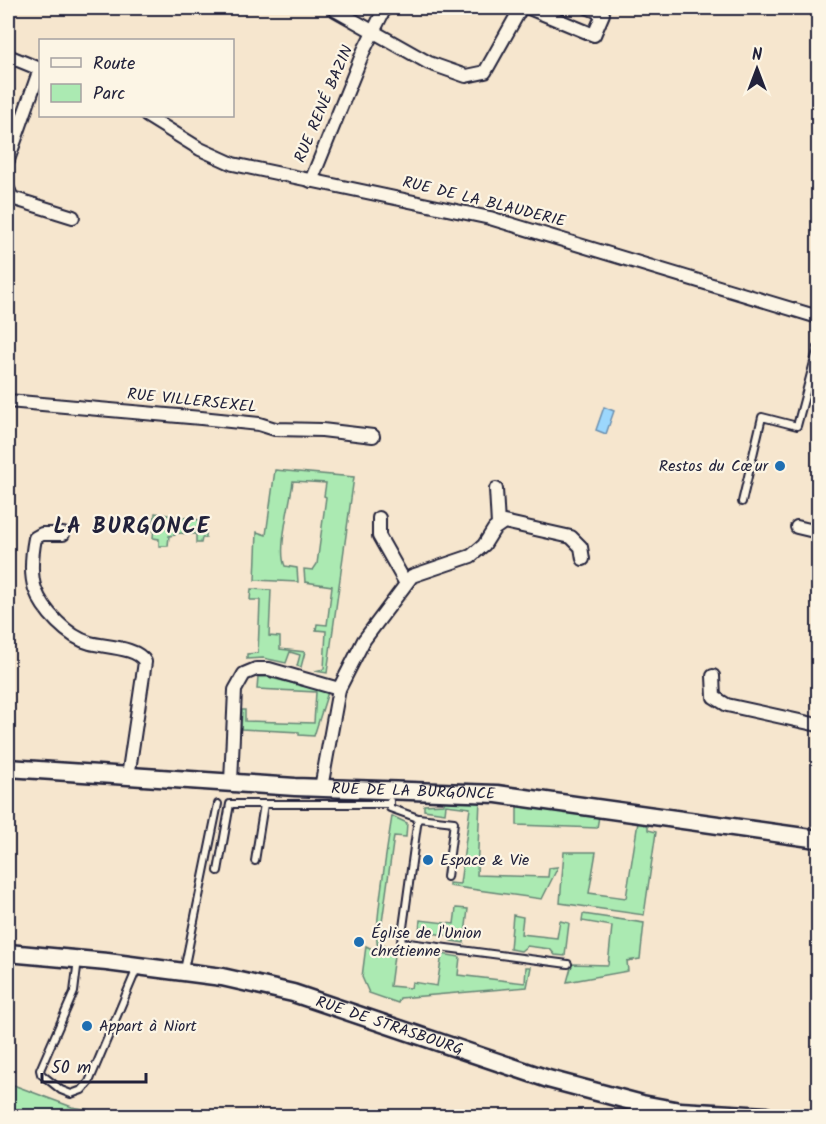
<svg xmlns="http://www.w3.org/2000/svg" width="826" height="1124" font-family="Kalam,sans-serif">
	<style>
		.green { fill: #abeab2; stroke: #668676; stroke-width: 1.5 }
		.water { fill: #9cd7fd; stroke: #6b8faf; stroke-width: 1.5 }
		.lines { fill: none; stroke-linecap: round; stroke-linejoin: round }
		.lane-casing { stroke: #22223b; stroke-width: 10 }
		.street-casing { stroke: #22223b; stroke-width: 16 }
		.secondary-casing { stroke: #22223b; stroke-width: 21 }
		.lane { stroke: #fcf5e5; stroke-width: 6 }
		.street { stroke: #fcf5e5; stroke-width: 12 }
		.secondary { stroke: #fcf5e5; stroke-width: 16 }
		.poi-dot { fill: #1f6fb2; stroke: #fcf5e5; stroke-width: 2 }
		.labels { text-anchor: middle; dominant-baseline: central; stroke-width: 4.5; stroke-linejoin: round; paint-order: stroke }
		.street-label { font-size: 16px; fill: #22223b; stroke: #fcf5e5 }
		.poi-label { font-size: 16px; fill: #22223b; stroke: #fcf5e5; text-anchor: start }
		.district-label { font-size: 22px; font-weight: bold; letter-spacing: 1.5px; fill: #22223b; stroke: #fcf5e5 }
	</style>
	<rect width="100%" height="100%" fill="#f6e6ce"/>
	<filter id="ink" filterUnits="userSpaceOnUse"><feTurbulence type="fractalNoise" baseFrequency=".0167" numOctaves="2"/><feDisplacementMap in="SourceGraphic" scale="12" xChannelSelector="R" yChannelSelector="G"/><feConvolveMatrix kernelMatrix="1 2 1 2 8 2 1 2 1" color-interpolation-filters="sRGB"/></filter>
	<g filter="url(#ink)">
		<!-- green -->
		<g class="green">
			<path d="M 275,470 L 354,477 L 327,673 L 315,671 L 324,669 L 326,631 L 316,630 L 317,624 L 327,625 L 332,586 L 305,582 L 304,569 L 313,570 L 317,564 L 326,497 L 324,496 L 326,483 L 293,481 C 291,501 277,549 285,566 L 297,568 L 298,582 L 255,580 L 257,532 L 266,535 Z"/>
			<polygon points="155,513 206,521 206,538 202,538 201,543 196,543 196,534 176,533 175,535 169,536 168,546 159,546 159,539 153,538"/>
			<polygon points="251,589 271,590 269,636 280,637 280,649 305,652 301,667 297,666 300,655 290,652 286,663 263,658 247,659 247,654 258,653 260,600 250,600"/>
			<polygon points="258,677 267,677 328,692 314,736 299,735 299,732 241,729 242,710 245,710 245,721 314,723 316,692 257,689"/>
			<polygon points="445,797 480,798 477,875 548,877 549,868 558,867 542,899 449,886 449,883 460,884 470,808 446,805 445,813 424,810 424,805 444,804"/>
			<polygon points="517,802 600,811 597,828 517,825"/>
			<path d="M 392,816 L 407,823 L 406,837 L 394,836 L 379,944 L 395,948 L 390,986 L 411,988 L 412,982 L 437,986 L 442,954 L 460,957 L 458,975 L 525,983 L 526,967 L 531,967 L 527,987 L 400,998 L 398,1003 L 369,993 L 362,977 L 366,946 L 374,950 L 378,947 C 372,937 389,837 392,816 Z"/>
			<polygon points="639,816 648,818 648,830 656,832 644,915 560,903 564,852 596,852 589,893 626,898"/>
			<polygon points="456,908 468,909 464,943 451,941 447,935 419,932 420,920 454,924"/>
			<polygon points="583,914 644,923 640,959 627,961 628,971 567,982 572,964 608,965 612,926 582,921"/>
			<polygon points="513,915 523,917 521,934 557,938 560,921 569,923 565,956 555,955 550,949 527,946 521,951 510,949"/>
			<polygon points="8,1083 72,1107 124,1116 8,1116"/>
		</g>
		<!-- water -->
		<polygon class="water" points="604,407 614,411 606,434 596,430"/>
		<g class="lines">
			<defs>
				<g id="lane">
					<polyline points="742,502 762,417 797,426 818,347"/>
					<polyline points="390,801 390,808 418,818 454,822 447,877"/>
					<polyline points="418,818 401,942 568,964"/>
					<polyline points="255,861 264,804"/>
					<polyline points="218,871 230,804 390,804"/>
					<polyline points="78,959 74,992 40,1070 41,1074 61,1090 71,1094 82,1090 89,1082 138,966"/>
					<polyline points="184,970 218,804"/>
				</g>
				<g id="street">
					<polyline points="529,8 594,35 603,14 589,8"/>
					<polyline points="335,10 429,63 466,76 485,72 521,8"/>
					<polyline points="8,56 40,69 8,160"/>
					<polyline points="147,116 200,149 233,164 490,218 818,317"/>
					<polyline points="311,181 364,50 385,8"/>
					<polyline points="8,189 12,198 73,217"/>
					<polyline points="8,401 201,418 259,424 275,429 322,430 373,436"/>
					<polyline points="496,489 498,525"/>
					<polyline points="379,518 379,536 405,582"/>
					<polyline points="797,527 818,532"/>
					<path d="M 63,534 L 42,534 L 35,538 C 32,554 30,574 35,589 C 43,611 68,637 90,643 C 104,647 138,647 145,662 L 128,777"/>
					<polyline points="713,676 714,697 727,705 818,725"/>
					<polyline points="231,782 235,690 244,674 256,669 269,669 339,689"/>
					<polyline points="321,788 339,689 364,640 412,576 471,556 484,545 494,529 504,522 571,537 581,547 583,559"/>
				</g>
				<g id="secondary">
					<path id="s1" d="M 8,768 L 295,787 L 497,794 L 818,839"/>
					<path id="s2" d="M 8,953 L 107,962 L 222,977 L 293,993 L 548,1079 L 642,1104 L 680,1111 L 766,1116"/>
				</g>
			</defs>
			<!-- lane casing -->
			<use href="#lane" class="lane-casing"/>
			<!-- street casing -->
			<use href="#street" class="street-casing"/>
			<!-- secondary casing -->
			<use href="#secondary" class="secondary-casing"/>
			<!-- lane -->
			<use href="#lane" class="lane"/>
			<!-- street -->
			<use href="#street" class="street"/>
			<!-- secondary -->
			<use href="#secondary" class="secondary"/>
		</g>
	</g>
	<!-- markers -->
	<g class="poi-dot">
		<circle cx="780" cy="466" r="6"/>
		<circle cx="428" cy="860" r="6"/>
		<circle cx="359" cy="942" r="6"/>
		<circle cx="87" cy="1026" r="6"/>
	</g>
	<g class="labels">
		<!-- street labels -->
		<g class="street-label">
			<text transform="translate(324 104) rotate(-67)">RUE RENÉ BAZIN</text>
			<text transform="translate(484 202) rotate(14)">RUE DE LA BLAUDERIE</text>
			<text transform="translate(192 401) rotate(6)">RUE VILLERSEXEL</text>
			<text stroke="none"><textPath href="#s1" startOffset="406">RUE DE LA BURGONCE</textPath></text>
			<text stroke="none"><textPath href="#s2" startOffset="390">RUE DE STRASBOURG</textPath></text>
		</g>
		<!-- poi labels -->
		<g class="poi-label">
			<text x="768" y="466" text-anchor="end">Restos du Cœur</text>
			<text x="440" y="860">Espace &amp; Vie</text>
			<text x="371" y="933">Église de l'Union<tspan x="371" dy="18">chrétienne</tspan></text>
			<text x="99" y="1026">Appart à Niort</text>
		</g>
		<!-- district labels -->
		<g class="district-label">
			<text x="132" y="527">LA BURGONCE</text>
		</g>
	</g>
	<!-- margin -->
	<rect width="826" height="1124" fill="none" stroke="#fcf5e5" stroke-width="30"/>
	<rect x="15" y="15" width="796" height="1094" fill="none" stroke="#22223b" stroke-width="2" filter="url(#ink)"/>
	<!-- legend -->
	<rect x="39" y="39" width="195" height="78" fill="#fcf5e5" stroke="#a5a1a1" stroke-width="1.5"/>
	<rect x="51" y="58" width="30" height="9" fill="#fcf5e5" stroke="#a5a1a1" stroke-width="1.5"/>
	<text x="93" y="69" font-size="18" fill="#22223b">Route</text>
	<rect x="51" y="84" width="30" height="18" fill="#abeab2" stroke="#a5a1a1" stroke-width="1.5"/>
	<text x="93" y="99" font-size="18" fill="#22223b">Parc</text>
	<!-- north arrow -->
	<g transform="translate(757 69)" stroke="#fcf5e5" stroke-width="4.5" paint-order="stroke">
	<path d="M0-4.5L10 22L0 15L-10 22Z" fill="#22223b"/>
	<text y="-9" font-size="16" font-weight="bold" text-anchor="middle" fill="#22223b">N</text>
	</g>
	<!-- scale -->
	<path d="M42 1073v9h104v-9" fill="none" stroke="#22223b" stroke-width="3"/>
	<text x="51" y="1073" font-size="18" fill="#22223b" stroke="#fcf5e5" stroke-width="4.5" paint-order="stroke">50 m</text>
</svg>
